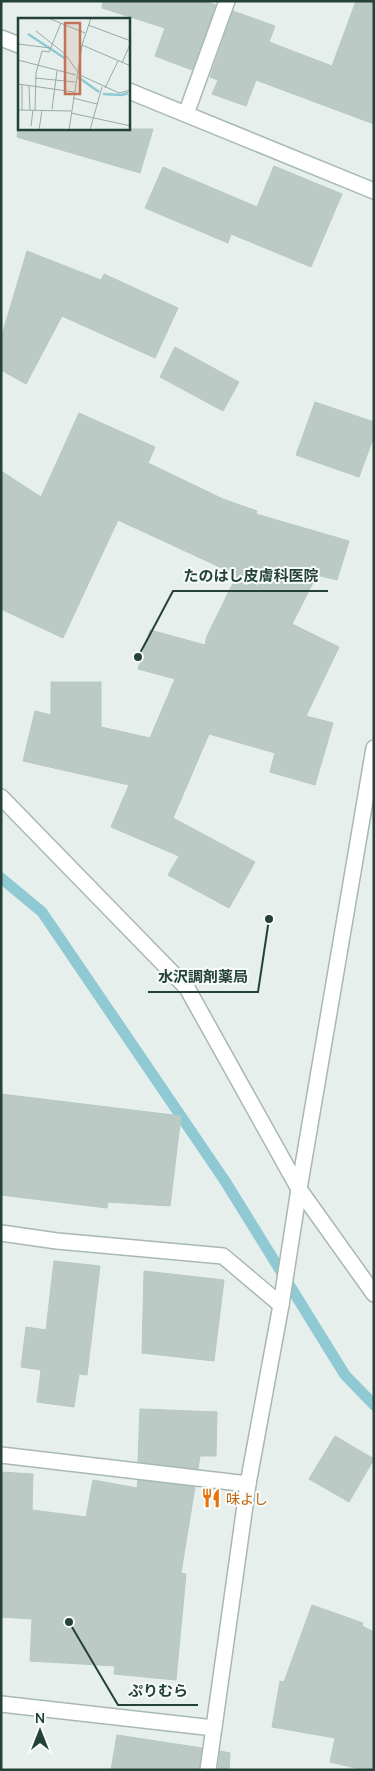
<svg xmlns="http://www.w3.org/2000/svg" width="375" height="1771" font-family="Manrope,'Noto Sans JP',sans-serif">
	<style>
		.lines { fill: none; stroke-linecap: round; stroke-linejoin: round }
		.stream { stroke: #8ec9d4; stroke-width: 11 }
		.building { fill: #bbcac4; stroke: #b8c9c2 }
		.minor-casing { stroke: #a8b8b2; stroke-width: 18 }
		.tertiary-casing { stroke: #a8b8b2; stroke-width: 18 }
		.minor { stroke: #fff; stroke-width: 15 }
		.tertiary { stroke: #fff; stroke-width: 15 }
		.labels { text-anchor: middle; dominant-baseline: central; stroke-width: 4; stroke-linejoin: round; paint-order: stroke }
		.food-label { font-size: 14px; fill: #c56008; stroke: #f7fbf9; text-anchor: start }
		.inset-river { fill: none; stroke: #8ec9d4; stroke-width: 2.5 }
		.inset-road { fill: none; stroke: #98aaa4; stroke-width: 1 }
		.view { fill: #c07456; fill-opacity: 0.15; stroke: #c07456; stroke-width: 2.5 }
		.inset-edge { fill: none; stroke: #24423a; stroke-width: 2.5 }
		.leader { fill: none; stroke: #24423a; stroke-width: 2 }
		.callout-dot { fill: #24423a; stroke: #f7fbf9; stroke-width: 2 }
		.callout-label { font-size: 15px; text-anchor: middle; font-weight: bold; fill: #24423a; stroke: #f7fbf9; stroke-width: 4; stroke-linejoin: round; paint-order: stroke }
	</style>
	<rect width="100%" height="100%" fill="#e6efeb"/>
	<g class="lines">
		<!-- stream -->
		<polyline class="stream" points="1,878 42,912 225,1181 345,1375 374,1405"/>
	</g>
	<!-- building -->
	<g class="building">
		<polygon points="103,1 205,1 216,5 192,70 155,56 165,28 102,8"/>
		<polygon points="356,1 374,1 374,124 256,80 246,106 212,94 218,80 210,77 233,11 275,26 269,42 332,66"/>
		<polygon points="18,129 153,129 140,173 17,137"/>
		<polygon points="274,166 342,194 311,267 231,234 228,243 145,208 163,167 257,207"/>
		<polygon points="27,251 101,280 104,274 178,308 155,358 62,316 26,384 1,370 1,338"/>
		<polygon points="175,347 239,382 223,411 160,377"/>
		<polygon points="315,402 374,422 374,436 359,477 296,455"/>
		<polygon points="79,413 155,447 148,463 223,499 257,511 256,514 349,541 337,580 317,575 292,624 339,647 306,716 333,723 315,785 270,772 275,753 209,734 173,818 255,862 229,908 168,875 179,856 111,827 129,785 23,761 35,711 51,715 51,682 101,682 101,727 150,738 175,679 138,669 150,630 205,645 207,636 237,575 118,520 63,638 1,609 1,471 41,497"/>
		<polygon points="1,1094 181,1116 170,1206 108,1202 107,1208 1,1195"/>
		<polygon points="54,1261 100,1266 87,1375 79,1374 74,1407 37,1402 41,1370 21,1367 26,1327 46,1330"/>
		<polygon points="144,1271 224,1280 214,1361 142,1353"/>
		<polygon points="140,1409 217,1412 216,1456 200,1456 198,1469 138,1462"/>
		<polygon points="335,1436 374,1459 349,1502 309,1479"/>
		<polygon points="1,1472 33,1474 32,1510 86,1517 93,1480 137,1488 138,1480 195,1487 181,1573 186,1574 176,1680 114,1674 115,1666 30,1661 32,1619 1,1617"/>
		<polygon points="312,1605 363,1623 362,1626 374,1632 374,1770 364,1770 330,1762 335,1738 272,1727 280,1681 284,1682"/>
		<polygon points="117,1735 202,1748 199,1770 111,1770"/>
		<polygon points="220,1751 230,1753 229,1770 218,1770"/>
	</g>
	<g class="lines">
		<defs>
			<g id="minor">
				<polyline points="1,38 19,45"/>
				<polyline points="129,91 374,191"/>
				<polyline points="186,114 227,1"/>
				<polyline points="1,797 187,988 299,1189 374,1294"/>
				<polyline points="1,1233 57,1241 223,1256 281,1305"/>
				<polyline points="1,1455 248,1484"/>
				<polyline points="1,1704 214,1728"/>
			</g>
			<polyline id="tertiary" points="208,1770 248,1484 281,1305 299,1189 374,748"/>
		</defs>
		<!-- minor casing -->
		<use href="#minor" class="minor-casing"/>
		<!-- tertiary casing -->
		<use href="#tertiary" class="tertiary-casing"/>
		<!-- minor -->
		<use href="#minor" class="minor"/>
		<!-- tertiary -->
		<use href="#tertiary" class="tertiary"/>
	</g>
	<!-- icons -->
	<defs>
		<symbol id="restaurant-bare" viewBox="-9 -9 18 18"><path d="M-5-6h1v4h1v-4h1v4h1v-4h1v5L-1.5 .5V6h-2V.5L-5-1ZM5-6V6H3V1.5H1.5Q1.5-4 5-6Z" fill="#e8710a" stroke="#f7fbf9" stroke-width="2.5" paint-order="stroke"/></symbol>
	</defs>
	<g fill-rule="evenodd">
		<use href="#restaurant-bare" x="197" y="1484" width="28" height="28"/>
	</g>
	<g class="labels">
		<!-- food labels -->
		<g class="food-label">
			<text x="226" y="1498">味よし</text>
		</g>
	</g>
	<!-- overview -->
	<g transform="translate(18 18)">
		<rect width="112" height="112" fill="#e6efeb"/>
		<path class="inset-river" d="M 10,16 L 48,41M 60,59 L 81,74M 85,76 L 104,77 L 110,75"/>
		<path class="inset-road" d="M 30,0 L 67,15M 73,0 L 64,27 L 113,48M 70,7 L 113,23M 18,13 L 47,36 L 62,57 L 101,75 L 113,72M 0,26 L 32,30M 0,42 L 58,57M 104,45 L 113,24M 17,60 L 57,64M 0,66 L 56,74M 4,67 L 4,92M 11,68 L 12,92M 87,70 L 100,43M 55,80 L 79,86M 34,91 L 39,53M 0,92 L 53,93M 17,92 L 18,55 L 24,33 L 31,34 L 43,5M 53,95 L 113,108M 13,108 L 15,92M 21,112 L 24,92M 51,112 L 64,27M 72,112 L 84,69"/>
		<path class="view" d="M 47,5 L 62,5 L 62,76 L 47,76 Z"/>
		<rect width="112" height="112" class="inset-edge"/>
	</g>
	<!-- callouts -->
	<path class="leader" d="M138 657L173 591H328M269 919L258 992H148M69 1622L118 1705H198"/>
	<g class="callout-dot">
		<circle cx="138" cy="657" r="5"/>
		<circle cx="269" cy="919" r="5"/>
		<circle cx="69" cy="1622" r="5"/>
	</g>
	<g class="callout-label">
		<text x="251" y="581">たのはし皮膚科医院</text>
		<text x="203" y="982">水沢調剤薬局</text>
		<text x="158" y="1696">ぷりむら</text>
	</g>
	<!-- border -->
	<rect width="375" height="1771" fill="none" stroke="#24423a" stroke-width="5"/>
	<!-- north arrow -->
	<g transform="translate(40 1731)" stroke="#f7fbf9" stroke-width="4" paint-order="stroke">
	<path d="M0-4L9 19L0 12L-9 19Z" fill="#24423a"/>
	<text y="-8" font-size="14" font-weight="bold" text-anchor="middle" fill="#24423a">N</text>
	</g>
</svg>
